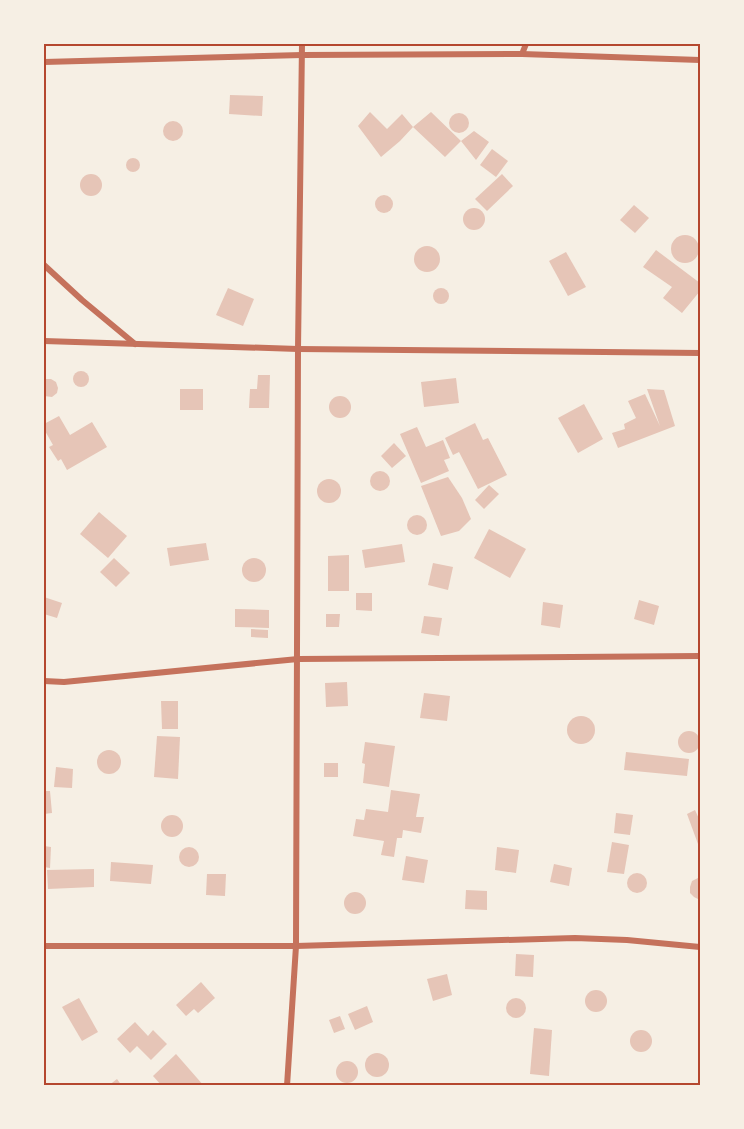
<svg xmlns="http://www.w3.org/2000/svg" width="744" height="1129" font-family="'Playfair Display',serif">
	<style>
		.building { fill: #e6c5b7 }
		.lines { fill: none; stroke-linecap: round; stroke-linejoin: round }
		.minor { stroke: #c5725c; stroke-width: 6 }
		.neatline { fill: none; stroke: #b5482f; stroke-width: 2 }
	</style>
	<rect width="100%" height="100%" fill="#f6efe4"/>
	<!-- building -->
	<g class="building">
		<polygon points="230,95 263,96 262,116 229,114"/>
		<polygon points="370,112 387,129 402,114 413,127 400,141 381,157 358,126"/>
		<polygon points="431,112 461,141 474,131 489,142 476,160 461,141 445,157 413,127"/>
		<circle cx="459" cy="123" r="10"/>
		<circle cx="173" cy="131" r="10"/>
		<polygon points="492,149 508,161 496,177 480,165"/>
		<circle cx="133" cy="165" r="7"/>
		<circle cx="91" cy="185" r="11"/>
		<polygon points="502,174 513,186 487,211 475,199"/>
		<circle cx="384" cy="204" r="9"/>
		<polygon points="634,205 649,218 635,233 620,220"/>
		<circle cx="474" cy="219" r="11"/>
		<circle cx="685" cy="249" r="14"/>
		<circle cx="427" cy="259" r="13"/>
		<polygon points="656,250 700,283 700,291 682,313 663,298 672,287 643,267"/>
		<polygon points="566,252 586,287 568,296 549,261"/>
		<circle cx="441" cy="296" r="8"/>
		<polygon points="228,288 254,299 243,326 216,315"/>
		<circle cx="81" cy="379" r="8"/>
		<polygon points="258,375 270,375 269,408 249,408 250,389 257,389"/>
		<polygon points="456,378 459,403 424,407 421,382"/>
		<polygon points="45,379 51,379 56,382 58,388 57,393 52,397 44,396 44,381"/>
		<rect x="180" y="389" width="23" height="21"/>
		<polygon points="647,389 664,390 675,426 618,448 612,433 625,429 624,424 636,418 628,401 645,394 660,426"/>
		<circle cx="340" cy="407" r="11"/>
		<polygon points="584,404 603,439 578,453 558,418"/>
		<polygon points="59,416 70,435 92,422 107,447 67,470 61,459 58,461 49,447 53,445 44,429 44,424"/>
		<polygon points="475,423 483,440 488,438 507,475 478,489 459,452 453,455 445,438"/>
		<polygon points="417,427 426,447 443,440 450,458 444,460 449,471 421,483 400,434"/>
		<polygon points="394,443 406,456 392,468 381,456"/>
		<circle cx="380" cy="481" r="10"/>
		<polygon points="448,477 462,498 471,519 459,531 441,536 421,486"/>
		<circle cx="329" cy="491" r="12"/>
		<polygon points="489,485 499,494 484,509 475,500"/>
		<polygon points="99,512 127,536 108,558 80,534"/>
		<circle cx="417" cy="525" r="10"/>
		<polygon points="489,529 526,549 510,578 474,558"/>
		<polygon points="206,543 209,560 170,566 167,548"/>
		<polygon points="402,544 405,562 365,568 362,550"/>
		<polygon points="349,555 349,591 328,591 328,556"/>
		<polygon points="114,558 130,573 116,587 100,572"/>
		<circle cx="254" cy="570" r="12"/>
		<polygon points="433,563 453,567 448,590 428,585"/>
		<polygon points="356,593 372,593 372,611 356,610"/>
		<polygon points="44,597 62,603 57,618 44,614"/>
		<polygon points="639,600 659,606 654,625 634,619"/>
		<polygon points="543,602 563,605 560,628 541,625"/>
		<polygon points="235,609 269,610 269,628 235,627"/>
		<polygon points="326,614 340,614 339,627 326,627"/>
		<polygon points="424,616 442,618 439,636 421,633"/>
		<polygon points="251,629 268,630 268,638 251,637"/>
		<polygon points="347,682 348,706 326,707 325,683"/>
		<polygon points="424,693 450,696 447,721 420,718"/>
		<polygon points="161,701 178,701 178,729 162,729"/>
		<circle cx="581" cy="730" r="14"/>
		<circle cx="689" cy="742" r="11"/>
		<polygon points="157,736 180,737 178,779 154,777"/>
		<polygon points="365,742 395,746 389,787 363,783 365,764 362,763"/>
		<circle cx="109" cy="762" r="12"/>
		<polygon points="626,752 689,759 687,776 624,770"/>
		<rect x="324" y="763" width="14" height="14"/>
		<polygon points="56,767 73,769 72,788 54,787"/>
		<polygon points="391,790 420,794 416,817 424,817 421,833 403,830 402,838 397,838 394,857 381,855 384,841 353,836 356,819 364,820 366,809 388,812"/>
		<polygon points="44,791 50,791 52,813 44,814"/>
		<polygon points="695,810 700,821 700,843 698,844 687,814"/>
		<polygon points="616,813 633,815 630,835 614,833"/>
		<circle cx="172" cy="826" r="11"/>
		<polygon points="612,842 629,845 624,874 607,872"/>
		<polygon points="44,846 51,847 50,868 44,867"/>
		<circle cx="189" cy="857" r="10"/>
		<polygon points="497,847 519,850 516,873 495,870"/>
		<polygon points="406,856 428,860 424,883 402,880"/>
		<polygon points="111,862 153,865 151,884 110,881"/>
		<polygon points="554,864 572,868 569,886 550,882"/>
		<polygon points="94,869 94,887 48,889 47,870"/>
		<circle cx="637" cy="883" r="10"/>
		<polygon points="207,874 226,874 225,896 206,895"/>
		<polygon points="700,877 700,900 694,897 690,893 690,887 692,881"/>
		<polygon points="466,890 487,891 487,910 465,909"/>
		<circle cx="355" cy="903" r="11"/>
		<polygon points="516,954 534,955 533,977 515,976"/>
		<polygon points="447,974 452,995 433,1001 427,979"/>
		<polygon points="201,982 215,998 198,1013 194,1009 186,1016 176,1005"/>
		<circle cx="596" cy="1001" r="11"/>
		<polygon points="79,998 98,1032 82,1041 62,1007"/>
		<circle cx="516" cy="1008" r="10"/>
		<polygon points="367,1006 373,1022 355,1030 348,1014"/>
		<polygon points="340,1016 345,1029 334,1033 329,1020"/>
		<polygon points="135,1022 148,1036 153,1030 167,1044 151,1060 137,1046 130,1053 117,1039"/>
		<polygon points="534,1028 552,1030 549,1076 530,1074"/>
		<circle cx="641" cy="1041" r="11"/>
		<circle cx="377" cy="1065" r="12"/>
		<polygon points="176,1054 204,1086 162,1086 153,1076"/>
		<circle cx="347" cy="1072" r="11"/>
		<polygon points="117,1079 122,1086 108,1086"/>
	</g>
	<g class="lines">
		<!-- minor -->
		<g class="minor">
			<polyline points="522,54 526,44"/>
			<polyline points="44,62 302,55 522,54 700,60"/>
			<polyline points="44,265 82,300 135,344"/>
			<polyline points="44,341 298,349 700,353"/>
			<polyline points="44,681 64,682 298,659 700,656"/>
			<polyline points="44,946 296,946 575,938 627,940 700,947"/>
			<polyline points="287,1086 296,946 298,349 302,44"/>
		</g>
	</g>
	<!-- border -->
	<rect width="744" height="1129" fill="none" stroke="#f6efe4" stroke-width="90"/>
	<rect x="45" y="45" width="654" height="1039" class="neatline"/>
</svg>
